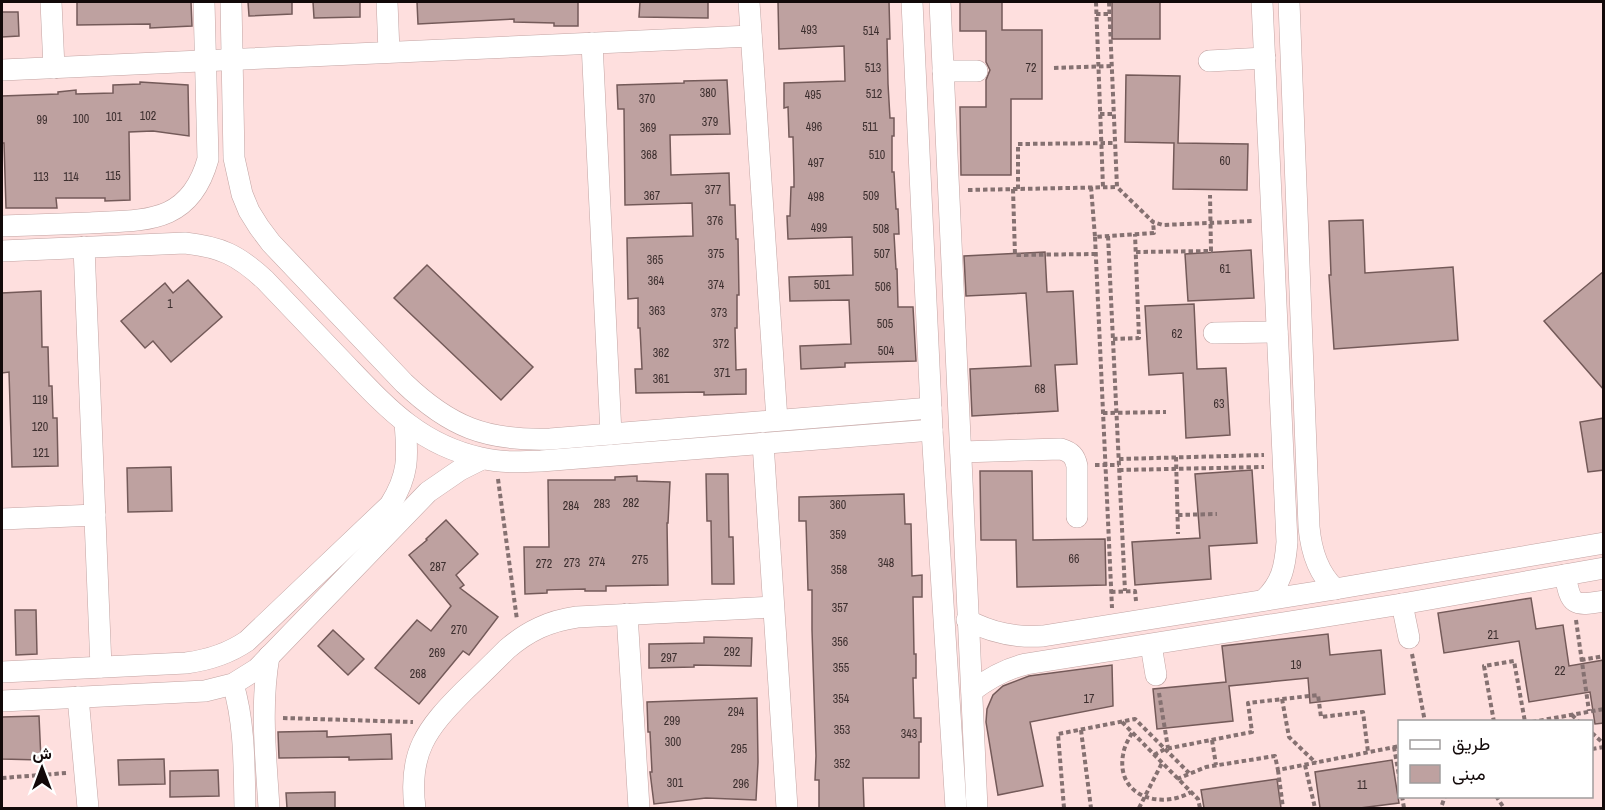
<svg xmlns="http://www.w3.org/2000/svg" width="1605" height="810" font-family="'Archivo Narrow',Vazirmatn,sans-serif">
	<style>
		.building { fill: #bea1a0; stroke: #745a59; stroke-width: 1.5 }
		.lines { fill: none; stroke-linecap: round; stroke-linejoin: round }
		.minor-casing { stroke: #c2a4a3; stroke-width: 22 }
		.path { stroke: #857171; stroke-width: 4; stroke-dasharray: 4.5 3; stroke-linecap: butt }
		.minor { stroke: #fff; stroke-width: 21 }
		.labels { text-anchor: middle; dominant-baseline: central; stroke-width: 4.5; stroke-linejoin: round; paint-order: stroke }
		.number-label { font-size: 12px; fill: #3d2f2f }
	</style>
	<rect width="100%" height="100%" fill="#fedfde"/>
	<!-- building -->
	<g class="building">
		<polygon points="77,2 191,2 192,26 150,28 150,24 77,25"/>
		<polygon points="248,2 292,2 292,14 249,16"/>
		<polygon points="313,2 360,2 360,17 314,18"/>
		<polygon points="417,2 578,2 578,26 554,26 554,23 514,22 514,19 418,24"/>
		<polygon points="640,2 708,2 708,18 639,17"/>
		<polygon points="778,2 889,2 890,39 887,39 888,84 890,118 894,118 894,136 892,136 892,172 894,172 896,209 898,209 899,234 894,234 896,269 897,269 898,307 913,307 916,361 845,363 845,367 801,369 800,346 851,344 849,300 790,301 789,277 853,275 852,237 788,239 787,216 790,216 791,187 794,187 794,178 793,137 789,137 788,107 784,108 784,83 845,81 844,46 779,49"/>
		<polygon points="960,2 1002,2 1002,30 1042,30 1042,99 1011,99 1011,175 961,175 960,107 986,107 986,80 990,70 986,62 986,31 960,31"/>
		<rect x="1112" y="2" width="48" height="37"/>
		<polygon points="2,12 18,12 19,36 2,37"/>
		<polygon points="1126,75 1180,76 1178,143 1248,144 1247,190 1173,189 1174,143 1125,142"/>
		<polygon points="727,80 730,134 670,135 671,175 729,173 730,205 735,205 736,239 738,239 739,295 737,295 737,328 735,328 736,370 746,369 746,394 704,395 704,392 636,393 635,369 642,369 640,328 638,328 638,298 628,299 627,238 693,236 692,203 625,205 624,109 618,109 617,85 684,83 684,81"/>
		<polygon points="140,82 188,85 189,136 153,131 129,132 130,200 105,201 105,198 56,198 57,208 6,208 4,143 2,143 2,96 58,94 58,92 76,90 76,94 113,93 113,85 140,84"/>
		<polygon points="1363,220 1365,273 1453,267 1458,340 1334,349 1329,275 1331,275 1329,221"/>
		<polygon points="1251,250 1254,298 1188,301 1185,254"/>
		<polygon points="1045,252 1047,292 1073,291 1077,364 1055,365 1058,411 972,416 970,369 1031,366 1026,293 966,296 964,256"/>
		<polygon points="427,265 533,367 501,400 394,298"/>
		<polygon points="1604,271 1604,390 1544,321"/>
		<polygon points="188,280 222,317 171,362 153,341 145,348 121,321 165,283 173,293"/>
		<polygon points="41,291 42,347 48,347 49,386 52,386 53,418 57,418 58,466 12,467 9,372 2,373 2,293"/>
		<polygon points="1194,304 1197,369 1226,368 1230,435 1186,438 1183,373 1149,375 1145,306"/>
		<polygon points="1604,418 1604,470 1588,472 1580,422"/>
		<polygon points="171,467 172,511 128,512 127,468"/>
		<polygon points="1252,470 1257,543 1209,546 1211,579 1135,585 1132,542 1200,538 1195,474"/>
		<polygon points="980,471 1032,471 1033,540 1105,539 1106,585 1017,587 1016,540 981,540"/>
		<polygon points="706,474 728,474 729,537 733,537 734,584 712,584 711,521 707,521"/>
		<polygon points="637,476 637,481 670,482 668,523 667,523 668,585 606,586 606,591 585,591 585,589 547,590 547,593 525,594 524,547 549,547 548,480 615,480 615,477"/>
		<polygon points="904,494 905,524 911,524 912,576 922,575 922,597 913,597 914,654 916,654 916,678 913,678 914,718 921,718 921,742 919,742 919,778 863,778 864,808 819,808 819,780 815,780 816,756 812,630 812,590 808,590 806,521 799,521 799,497"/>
		<polygon points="446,520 478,554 456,575 464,585 460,588 498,617 469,655 463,651 419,704 375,668 417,620 431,631 451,606 409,555 427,540 426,539"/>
		<polygon points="1531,598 1536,629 1563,625 1569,666 1604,660 1604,723 1595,724 1590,692 1529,702 1519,641 1444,653 1438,613"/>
		<polygon points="15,610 36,610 37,654 16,655"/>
		<polygon points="333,630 364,659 348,675 318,646"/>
		<polygon points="1328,634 1330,655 1381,650 1385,694 1310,703 1308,678 1229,686 1233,721 1157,729 1153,689 1226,682 1222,646"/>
		<polygon points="704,637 752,638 751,666 694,665 694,667 649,668 649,644 704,643"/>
		<polygon points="1112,665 1113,706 1030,722 1043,786 998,795 986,722 987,709 993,695 1003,686 1029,676"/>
		<polygon points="757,698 758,762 756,800 706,798 654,804 650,772 652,772 650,732 648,732 647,702"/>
		<polygon points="39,716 41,760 2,759 2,717"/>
		<polygon points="327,731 327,737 391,734 392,759 349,760 349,757 279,758 278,732"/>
		<polygon points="164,759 165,784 119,785 118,760"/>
		<polygon points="1392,760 1399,803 1360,808 1320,808 1315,772"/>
		<polygon points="218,770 219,796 170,797 170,771"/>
		<polygon points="1277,779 1281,808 1204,808 1201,790"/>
		<polygon points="335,792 335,808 287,808 286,793"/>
	</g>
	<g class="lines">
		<defs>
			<g id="minor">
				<polyline points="51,2 54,68"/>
				<path d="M 231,2 L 234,158 L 242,194 L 249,211 L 259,227 L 271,243 L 404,383 C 450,427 486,441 550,439 L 931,408"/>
				<polyline points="387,2 389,52"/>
				<polyline points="749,2 777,420"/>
				<polyline points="912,2 932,430 956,808"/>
				<polyline points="940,2 977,808"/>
				<path d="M 1262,2 L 1287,542 C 1285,567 1282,583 1264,600"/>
				<path d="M 1289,2 L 1309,527 C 1311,550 1318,573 1335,589"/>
				<polyline points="592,43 611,434"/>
				<polyline points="1209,61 1265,58"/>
				<polyline points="2,70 751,36"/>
				<polyline points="943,71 977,71"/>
				<path d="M 2,226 C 31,225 60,224 90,223 C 146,220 190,224 208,159 L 204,2"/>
				<polyline points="84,247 101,667"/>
				<path d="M 2,251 L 185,243 C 221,247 238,255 265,280 C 293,309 320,338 347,366 C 388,409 421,445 481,458 C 501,463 521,462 541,461 L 932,430"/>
				<polyline points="1214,333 1277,332"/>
				<polyline points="763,443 787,808"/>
				<path d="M 961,452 L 1061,449 C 1071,452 1075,456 1077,466 L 1077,517"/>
				<polyline points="2,519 95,515"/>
				<path d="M 1565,575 C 1571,606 1573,606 1604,601"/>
				<polyline points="1402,604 1409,638"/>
				<polyline points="627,614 639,808"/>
				<path d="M 967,620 C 992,633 1015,638 1043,636 L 1335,589 L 1604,543"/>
				<polyline points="1151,645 1156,675"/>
				<path d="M 269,656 C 260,707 266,757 269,808"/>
				<path d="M 2,672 L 186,663 C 209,660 228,654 247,641 L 390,505 C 409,475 408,457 405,423"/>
				<path d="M 233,684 C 245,724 244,767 245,808"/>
				<path d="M 972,691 C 989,678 1005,669 1026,664 L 1402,604 L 1604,568"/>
				<polyline points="78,697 88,808"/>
				<polyline points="2,701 205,691 233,684 257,669 428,492 460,470 482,459"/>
				<path d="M 415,808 C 408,753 426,729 464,691 C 479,677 493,663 507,649 C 528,631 549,621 577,617 L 773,607"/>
			</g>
		</defs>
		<!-- minor casing -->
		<use href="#minor" class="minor-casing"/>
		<!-- path -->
		<g class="path">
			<polyline points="1096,2 1103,187"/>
			<polyline points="1109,2 1117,187 1153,222 1163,225 1253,221"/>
			<polyline points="1096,14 1109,14"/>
			<polyline points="1054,68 1112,66"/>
			<polyline points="1100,114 1114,114"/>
			<polyline points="1091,187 1095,237 1154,233 1153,222"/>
			<polyline points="1013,189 1015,255 1096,254"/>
			<polyline points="1018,189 1018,144 1115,143"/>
			<polyline points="968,190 1117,187"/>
			<polyline points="1108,236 1125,591"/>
			<polyline points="1095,237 1112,608"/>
			<polyline points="1136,252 1211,251 1210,195"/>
			<polyline points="1113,339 1139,338 1135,234"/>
			<polyline points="1103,413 1166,412"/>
			<polyline points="1176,457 1178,534"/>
			<polyline points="1119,459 1264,455"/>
			<polyline points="1095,465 1119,465"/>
			<polyline points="1119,470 1264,467"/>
			<polyline points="498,479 517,620"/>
			<polyline points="1178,515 1217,514"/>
			<polyline points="1111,592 1135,591 1136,601"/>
			<polyline points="1576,620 1589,711"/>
			<polyline points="1412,654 1425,722"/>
			<polyline points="1581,660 1604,656"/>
			<polyline points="1159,693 1168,748"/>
			<polyline points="1282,699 1289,737 1316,763"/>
			<polyline points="1572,715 1579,722"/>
			<polyline points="283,718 413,722"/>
			<polyline points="1122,722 1198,799 1200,808"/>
			<polyline points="1494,722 1484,666 1514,661 1525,722"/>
			<polyline points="1532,722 1604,709"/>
			<polyline points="1081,730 1091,808"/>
			<path d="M 1132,733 C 1128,740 1124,747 1123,755 C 1116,796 1160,810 1191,792"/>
			<polyline points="1592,733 1604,744"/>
			<polyline points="1212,740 1216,765"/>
			<polyline points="1394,747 1400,781"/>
			<polyline points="1592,749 1604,747"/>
			<polyline points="1154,755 1165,749 1252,732 1248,703 1318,695 1321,717 1363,712 1368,752"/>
			<polyline points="1305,765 1315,808"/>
			<polyline points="1278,770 1283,808"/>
			<polyline points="2,778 66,773"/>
			<polyline points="1177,779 1206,767 1275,756 1278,770 1400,746"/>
			<polyline points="1402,796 1404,808"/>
			<polyline points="1496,796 1504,808"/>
			<polyline points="1442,805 1445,796"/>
			<polyline points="1064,808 1058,734 1135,719 1189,773"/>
			<polyline points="1139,808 1162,763"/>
		</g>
		<!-- minor -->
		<use href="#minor" class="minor"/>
	</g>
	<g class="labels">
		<!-- number labels -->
		<g class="number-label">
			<text x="809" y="30">493</text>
			<text x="871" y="31">514</text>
			<text x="873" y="68">513</text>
			<text x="1031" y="68">72</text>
			<text x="708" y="93">380</text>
			<text x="874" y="94">512</text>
			<text x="813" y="95">495</text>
			<text x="647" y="99">370</text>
			<text x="148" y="116">102</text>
			<text x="114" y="117">101</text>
			<text x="81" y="119">100</text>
			<text x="42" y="120">99</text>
			<text x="710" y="122">379</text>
			<text x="814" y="127">496</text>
			<text x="870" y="127">511</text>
			<text x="648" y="128">369</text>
			<text x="649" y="155">368</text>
			<text x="877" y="155">510</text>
			<text x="1225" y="161">60</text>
			<text x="816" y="163">497</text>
			<text x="113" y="176">115</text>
			<text x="41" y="177">113</text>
			<text x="71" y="177">114</text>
			<text x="713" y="190">377</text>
			<text x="652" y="196">367</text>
			<text x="871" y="196">509</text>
			<text x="816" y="197">498</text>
			<text x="715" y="221">376</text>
			<text x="819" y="228">499</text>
			<text x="881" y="229">508</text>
			<text x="716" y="254">375</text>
			<text x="882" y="254">507</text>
			<text x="655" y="260">365</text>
			<text x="1225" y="269">61</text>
			<text x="656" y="281">364</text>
			<text x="716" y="285">374</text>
			<text x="822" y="285">501</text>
			<text x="883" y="287">506</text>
			<text x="170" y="304">1</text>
			<text x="657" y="311">363</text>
			<text x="719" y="313">373</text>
			<text x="885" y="324">505</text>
			<text x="1177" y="334">62</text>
			<text x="721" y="344">372</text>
			<text x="886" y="351">504</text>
			<text x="661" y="353">362</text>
			<text x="722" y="373">371</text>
			<text x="661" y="379">361</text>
			<text x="1040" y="389">68</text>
			<text x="40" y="400">119</text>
			<text x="1219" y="404">63</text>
			<text x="40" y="427">120</text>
			<text x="41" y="453">121</text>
			<text x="631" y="503">282</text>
			<text x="602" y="504">283</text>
			<text x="838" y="505">360</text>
			<text x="571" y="506">284</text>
			<text x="838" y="535">359</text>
			<text x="1074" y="559">66</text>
			<text x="640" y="560">275</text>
			<text x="597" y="562">274</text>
			<text x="572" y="563">273</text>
			<text x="886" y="563">348</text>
			<text x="544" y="564">272</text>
			<text x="438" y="567">287</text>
			<text x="839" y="570">358</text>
			<text x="840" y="608">357</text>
			<text x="459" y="630">270</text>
			<text x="1493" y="635">21</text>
			<text x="840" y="642">356</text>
			<text x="732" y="652">292</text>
			<text x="437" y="653">269</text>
			<text x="669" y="658">297</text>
			<text x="1296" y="665">19</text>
			<text x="841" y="668">355</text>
			<text x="1560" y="671">22</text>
			<text x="418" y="674">268</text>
			<text x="841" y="699">354</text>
			<text x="1089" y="699">17</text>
			<text x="736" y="712">294</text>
			<text x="672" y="721">299</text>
			<text x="842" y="730">353</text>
			<text x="909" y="734">343</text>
			<text x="673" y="742">300</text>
			<text x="739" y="749">295</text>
			<text x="842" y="764">352</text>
			<text x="675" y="783">301</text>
			<text x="741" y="784">296</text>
			<text x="1362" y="785">11</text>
		</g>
	</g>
	<!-- border -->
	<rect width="1605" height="810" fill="none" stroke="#120909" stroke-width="6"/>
	<!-- legend -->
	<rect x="1398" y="720" width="195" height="78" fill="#ffffff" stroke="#a09d9d" stroke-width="1.5"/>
	<rect x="1410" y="740" width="30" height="9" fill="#ffffff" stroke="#a09d9d" stroke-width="1.5"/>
	<text x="1452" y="750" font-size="18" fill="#120909">طريق</text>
	<rect x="1410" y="765" width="30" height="18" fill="#bea1a0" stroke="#a09d9d" stroke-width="1.5"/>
	<text x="1452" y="780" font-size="18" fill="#120909">مبنى</text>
	<!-- north arrow -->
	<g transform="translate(42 768)" stroke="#ffffff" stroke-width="4.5" paint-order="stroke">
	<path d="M0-4.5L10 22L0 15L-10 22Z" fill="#120909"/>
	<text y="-9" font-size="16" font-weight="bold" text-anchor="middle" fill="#120909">ش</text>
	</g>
</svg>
